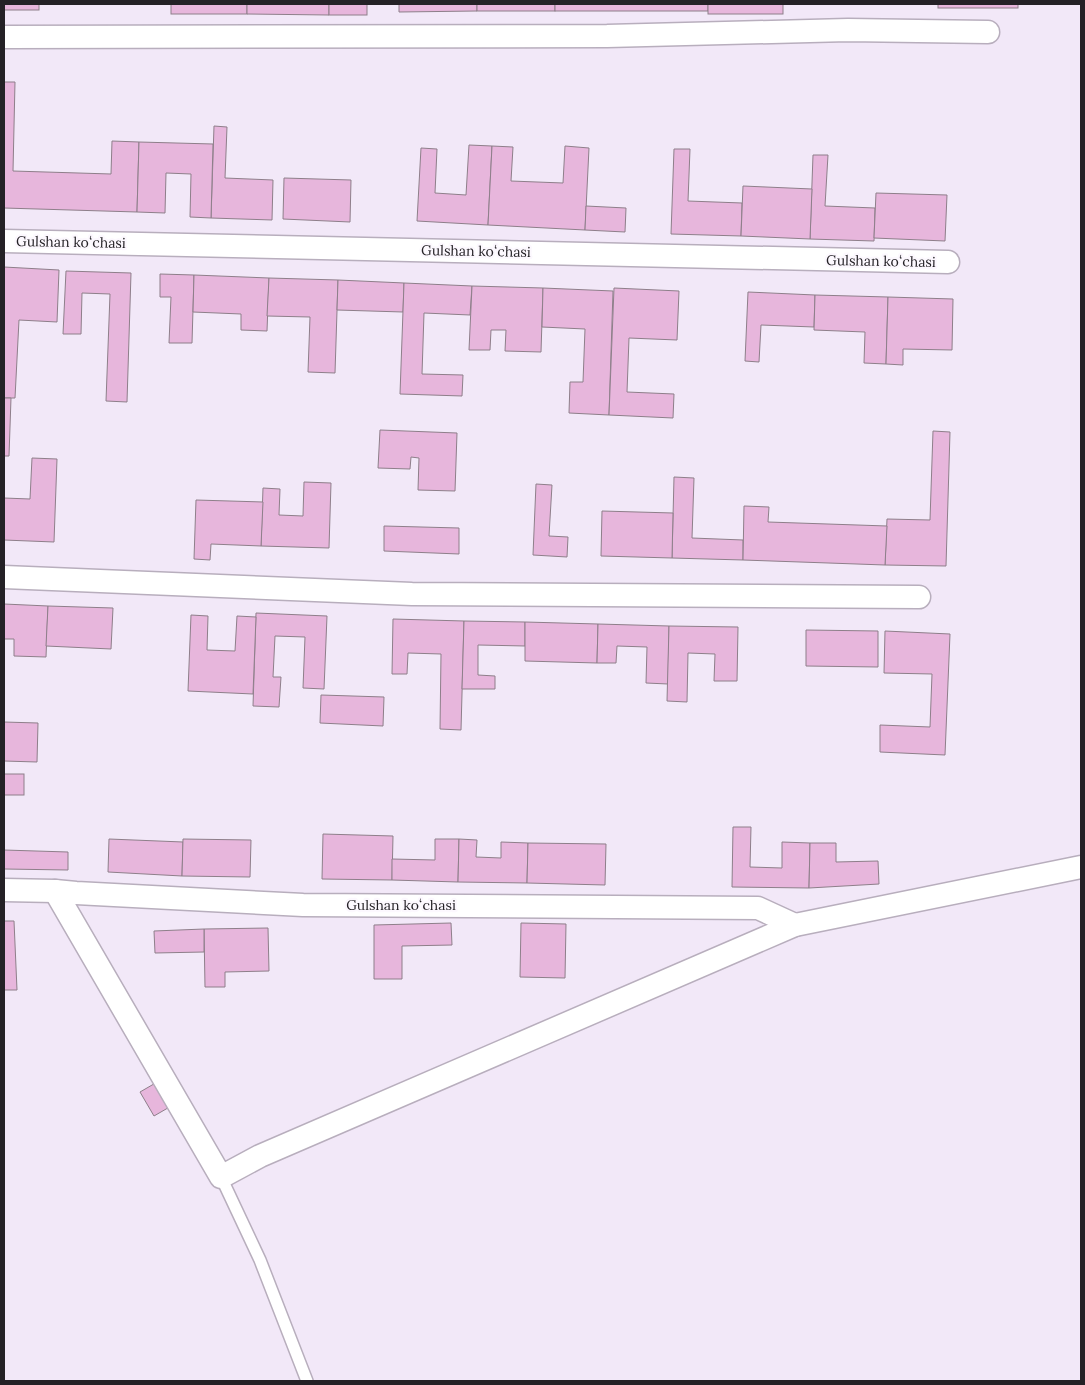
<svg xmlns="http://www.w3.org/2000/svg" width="1085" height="1385" font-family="Lora,serif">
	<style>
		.building { fill: #e7b6dc; stroke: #8e7f8a }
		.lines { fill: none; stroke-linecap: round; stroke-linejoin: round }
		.service-casing { stroke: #b8aebd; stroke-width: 14 }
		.minor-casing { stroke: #b8aebd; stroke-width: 25 }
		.service { stroke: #fff; stroke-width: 11 }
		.minor { stroke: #fff; stroke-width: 22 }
		.labels { text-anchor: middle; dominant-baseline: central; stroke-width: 4.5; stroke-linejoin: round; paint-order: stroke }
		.street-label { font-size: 14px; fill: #242126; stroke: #fcf8fe }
	</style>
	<rect width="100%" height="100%" fill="#f2e8f8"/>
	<!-- building -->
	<g class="building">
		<rect x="4" y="4" width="35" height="6"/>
		<rect x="171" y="4" width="76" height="10"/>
		<polygon points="247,4 329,4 329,15 247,14"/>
		<rect x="329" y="4" width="38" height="11"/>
		<polygon points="399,4 477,4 477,11 399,12"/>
		<rect x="477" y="4" width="78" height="7"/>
		<rect x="555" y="4" width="153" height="7"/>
		<rect x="708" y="4" width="75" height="10"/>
		<rect x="938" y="4" width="80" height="4"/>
		<polygon points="4,82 15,82 13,171 111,174 112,141 139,142 137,212 4,208"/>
		<polygon points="214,126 227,127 225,178 273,180 272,220 211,218"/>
		<polygon points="139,142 213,144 211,218 190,217 191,174 166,173 165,213 137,212"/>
		<polygon points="469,145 492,146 488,225 417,221 421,148 437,149 435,193 466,195"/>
		<polygon points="492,146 513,147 511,181 563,183 565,146 589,148 585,230 488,225"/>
		<polygon points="674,149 690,149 688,201 742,203 741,236 671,234"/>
		<polygon points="813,155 828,155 825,206 875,208 874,241 810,239"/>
		<polygon points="284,178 351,180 350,222 283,219"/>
		<polygon points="743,186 812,189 810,239 741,236"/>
		<polygon points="876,193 947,195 945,241 874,238"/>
		<polygon points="586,206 626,208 625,232 585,230"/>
		<polygon points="4,267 59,270 57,322 19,320 15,398 4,398"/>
		<polygon points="66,271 131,273 127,402 106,401 110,294 82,293 81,334 63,334"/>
		<polygon points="160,274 194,275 192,343 169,343 171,297 160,297"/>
		<polygon points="194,275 269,278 267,331 241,330 241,314 193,312"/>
		<polygon points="269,278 338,280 335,373 308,372 310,317 267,316"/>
		<polygon points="338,280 404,283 403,312 337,310"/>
		<polygon points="404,283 472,286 470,315 424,313 422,374 463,375 462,396 400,394"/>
		<polygon points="472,286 543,288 541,352 505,351 506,330 491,330 490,350 469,350"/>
		<polygon points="543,288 613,291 609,415 569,413 570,382 583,382 585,329 542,327"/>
		<polygon points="614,288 679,291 677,340 629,338 627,392 674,394 673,418 609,415"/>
		<polygon points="748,292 815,295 814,327 761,325 759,362 745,361"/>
		<polygon points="815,295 888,297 886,364 864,363 865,332 814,330"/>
		<polygon points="888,297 953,299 952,350 903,349 903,365 886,364"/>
		<polygon points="4,398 11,398 9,456 4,456"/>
		<polygon points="380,430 457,433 455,491 418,490 419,458 411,457 410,469 378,468"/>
		<polygon points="933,431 950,432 946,566 885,565 887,519 930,520"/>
		<polygon points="32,458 57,459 54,542 4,540 4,498 30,499"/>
		<polygon points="674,477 694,478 692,538 743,540 743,560 672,558"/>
		<polygon points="304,482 331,483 329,548 261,546 263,488 280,489 279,515 303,516"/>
		<polygon points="536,484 552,485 549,536 568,537 567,557 533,555"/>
		<polygon points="196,500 263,502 261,546 211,544 210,560 194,559"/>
		<polygon points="744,506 769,507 768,522 887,526 885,565 743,560"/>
		<polygon points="602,511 673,513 672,558 601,556"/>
		<polygon points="384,526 459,528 459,554 384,551"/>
		<polygon points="4,604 48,606 46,657 14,656 14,639 4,639"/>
		<polygon points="48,606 113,608 111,649 46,646"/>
		<polygon points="256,613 327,616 324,689 303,688 305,637 275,636 273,677 281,677 279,707 253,706"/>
		<polygon points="191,615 208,616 207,650 235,651 237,616 256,617 253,694 188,691"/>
		<polygon points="393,619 464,621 461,730 440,729 441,654 408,653 407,674 392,674"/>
		<polygon points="464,621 525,622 525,646 478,645 478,675 495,676 495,689 462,689"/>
		<polygon points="525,622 598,624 597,663 525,661"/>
		<polygon points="598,624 669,626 668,684 646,683 647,647 617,646 616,663 597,663"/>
		<polygon points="669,626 738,627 737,681 714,681 715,654 688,653 687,702 667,701"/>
		<polygon points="806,630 878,631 878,667 806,666"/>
		<polygon points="885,631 950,634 945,755 880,752 880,725 930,727 932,674 884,673"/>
		<polygon points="321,695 384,697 383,726 320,723"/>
		<polygon points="4,722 38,723 37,762 4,761"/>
		<rect x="4" y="774" width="20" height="21"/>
		<polygon points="733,827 751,827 750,867 782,868 782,842 810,843 809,888 732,887"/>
		<polygon points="323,834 393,836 392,880 322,879"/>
		<polygon points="109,839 183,842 182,876 108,872"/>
		<polygon points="183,839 251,840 250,877 182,876"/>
		<polygon points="435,839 459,839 458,882 392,880 392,859 435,860"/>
		<polygon points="459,839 477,840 476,857 501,858 501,842 528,843 527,883 458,882"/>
		<polygon points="528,843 606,844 605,885 527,883"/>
		<polygon points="810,843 836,843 836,862 878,861 879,884 809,888"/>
		<polygon points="4,850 68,852 68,870 4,869"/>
		<polygon points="4,921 14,921 17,990 4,990"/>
		<polygon points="451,923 452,945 402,946 402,979 374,979 374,925"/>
		<polygon points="521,923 566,924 565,978 520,977"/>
		<polygon points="268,928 269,971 225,972 225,987 205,987 204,929"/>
		<polygon points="204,929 204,952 155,953 154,931"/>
		<polygon points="159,1081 173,1105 154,1116 140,1092"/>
	</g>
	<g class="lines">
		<defs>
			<polyline id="service" points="221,1177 260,1260 307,1381"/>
			<g id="minor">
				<polyline points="4,37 607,36 848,30 988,32"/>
				<polyline points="4,241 948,262"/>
				<polyline points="4,577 412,594 919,597"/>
				<polyline points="4,890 55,891 76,893 303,905 758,908 795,925"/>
				<polyline points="55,891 221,1177 260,1156 795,925 1081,867"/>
			</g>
		</defs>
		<!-- service casing -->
		<use href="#service" class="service-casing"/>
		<!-- minor casing -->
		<use href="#minor" class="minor-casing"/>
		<!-- service -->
		<use href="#service" class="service"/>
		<!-- minor -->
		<use href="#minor" class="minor"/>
	</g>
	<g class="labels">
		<!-- street labels -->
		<g class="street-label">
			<text transform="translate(71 242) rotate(1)">Gulshan koʻchasi</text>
			<text transform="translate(476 251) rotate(1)">Gulshan koʻchasi</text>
			<text transform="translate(881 261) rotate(1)">Gulshan koʻchasi</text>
			<text x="401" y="905">Gulshan koʻchasi</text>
		</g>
	</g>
	<!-- border -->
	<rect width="1085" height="1385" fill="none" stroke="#242126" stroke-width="10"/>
</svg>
